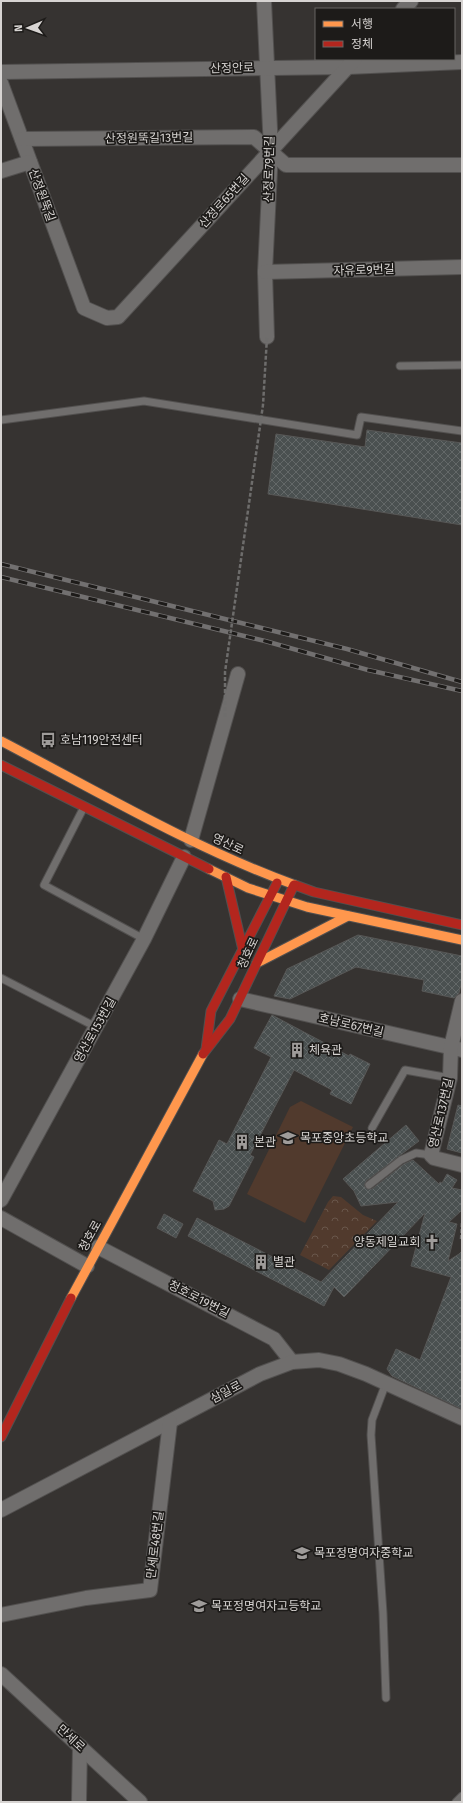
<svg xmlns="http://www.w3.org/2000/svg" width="463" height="1803" font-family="'Fira Sans','Noto Sans KR',sans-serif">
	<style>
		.park { fill: url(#park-crowns) }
		.garden { fill: #513a2d }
		.building { fill: url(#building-cross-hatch); stroke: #575756 }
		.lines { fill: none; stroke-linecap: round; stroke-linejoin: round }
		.lane-casing { stroke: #52504f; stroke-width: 9 }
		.street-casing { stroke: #52504f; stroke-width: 16 }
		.slow-casing { stroke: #52504f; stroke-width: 11 }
		.jam-casing { stroke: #52504f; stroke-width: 11 }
		.path { stroke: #6e6d6c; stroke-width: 2.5; stroke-dasharray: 4 2; stroke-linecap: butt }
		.lane { stroke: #706e6d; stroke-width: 7 }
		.street { stroke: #706e6d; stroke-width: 14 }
		.slow { stroke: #ff974d; stroke-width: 9 }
		.jam { stroke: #b3261e; stroke-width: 9 }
		.rail-casing { stroke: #727070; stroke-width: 4.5 }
		.rail { stroke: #1d1b19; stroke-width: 3; stroke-dasharray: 9; stroke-linecap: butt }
		.path-bridge { stroke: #6e6d6c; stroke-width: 2.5; stroke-dasharray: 4 2; stroke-linecap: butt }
		.labels { text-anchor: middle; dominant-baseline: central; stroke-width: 3.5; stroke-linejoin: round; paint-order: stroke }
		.street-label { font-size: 12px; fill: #d7d4d2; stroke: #1d1b19 }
		.poi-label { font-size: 12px; fill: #d7d4d2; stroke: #1d1b19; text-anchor: start }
	</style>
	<defs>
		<pattern id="park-crowns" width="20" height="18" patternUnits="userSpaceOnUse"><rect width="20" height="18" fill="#513a2d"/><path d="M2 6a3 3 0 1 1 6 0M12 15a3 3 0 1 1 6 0" fill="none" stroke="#69564b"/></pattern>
		<pattern id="building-cross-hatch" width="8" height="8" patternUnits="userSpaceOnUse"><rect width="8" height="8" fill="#4a5050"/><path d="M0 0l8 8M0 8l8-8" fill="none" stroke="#636868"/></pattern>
	</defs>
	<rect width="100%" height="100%" fill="#363331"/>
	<!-- park -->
	<polygon class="park" points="333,1196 341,1197 363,1215 377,1221 329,1270 300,1255 328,1202"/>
	<!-- garden -->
	<polygon class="garden" points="301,1101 353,1127 305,1223 247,1194 290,1107"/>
	<!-- building -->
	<g class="building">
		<polygon points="367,430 462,443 462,525 268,494 276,434 365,447"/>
		<polygon points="358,935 462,956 462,980 459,993 454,998 422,991 424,980 356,967 290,999 274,996 287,969"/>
		<polygon points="272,1015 349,1056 350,1054 370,1064 351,1104 330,1094 332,1090 294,1070 250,1155 254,1157 229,1206 224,1209 215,1210 213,1201 193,1191 219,1140 227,1144 271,1057 254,1048"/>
		<polygon points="458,1105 462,1106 462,1153 447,1149"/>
		<polygon points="406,1125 419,1141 366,1181 364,1186 367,1189 372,1189 404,1164 413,1160 439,1184 440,1182 442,1183 447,1174 457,1180 452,1188 462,1190 462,1210 449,1222 457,1224 448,1261 459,1254 462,1251 462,1409 392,1376 387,1369 396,1349 420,1360 451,1277 411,1266 425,1213 344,1297 334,1287 324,1306 188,1236 197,1218 321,1282 398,1202 361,1206 354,1191 343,1179"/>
		<polygon points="164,1214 183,1224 176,1238 157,1228"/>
	</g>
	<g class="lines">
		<defs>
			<g id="lane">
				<polyline points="400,366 462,365"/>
				<polyline points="1,420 144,401 357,435 361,417 462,431"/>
				<polyline points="84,807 44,885 144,939"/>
				<polyline points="1,978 96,1027"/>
				<polyline points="372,1128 405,1070 450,1078"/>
				<polyline points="369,1185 401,1160 416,1153 431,1155"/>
				<polyline points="386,1383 372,1420 371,1435 383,1613 386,1698"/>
				<polyline points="456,1802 462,1796"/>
			</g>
			<g id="street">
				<polyline points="264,1 271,150 265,272 267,337"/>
				<polyline points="403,9 411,1"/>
				<polyline points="1,72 348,67 462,62"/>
				<polyline points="1,83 84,308 107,318 118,317 355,59"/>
				<polyline points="22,139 254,137 286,165 462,165"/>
				<polyline points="1,171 30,162"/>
				<polyline points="265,272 462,267"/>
				<polyline points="191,840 238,674"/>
				<polyline points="240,999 462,1050"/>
				<polyline points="462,1001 451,1047 450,1078 431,1155 434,1158 462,1165"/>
				<polyline points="1,1200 144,939 184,857"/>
				<polyline points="1,1218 87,1266"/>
				<polyline points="98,1247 274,1339 292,1362"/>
				<polyline points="1,1510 260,1374 292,1362 319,1360 339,1364 366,1374 462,1418"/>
				<polyline points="1,1615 86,1598 150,1590 170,1422"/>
				<polyline points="1,1674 140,1802"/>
				<polyline points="79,1802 80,1746"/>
			</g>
			<g id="slow">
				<path d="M 1,741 C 97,791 193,848 295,885"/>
				<polyline points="209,869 248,888 307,907 462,940"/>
				<polyline points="257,963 348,916"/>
				<polyline points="71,1298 203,1054"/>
			</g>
			<g id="jam">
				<polyline points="1,765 209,869"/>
				<polyline points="226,877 243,950"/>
				<polyline points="295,885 314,892 462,925"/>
				<polyline points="206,1049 211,1011 277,883"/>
				<polyline points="203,1054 230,1019 294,885"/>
				<polyline points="1,1437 71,1298"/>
			</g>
		</defs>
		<!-- lane casing -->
		<use href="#lane" class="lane-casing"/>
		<!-- street casing -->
		<use href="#street" class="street-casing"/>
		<!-- slow casing -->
		<use href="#slow" class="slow-casing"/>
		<!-- jam casing -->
		<use href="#jam" class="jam-casing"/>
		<!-- path -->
		<polyline class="path" points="461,1239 462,1222"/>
		<!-- lane -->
		<use href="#lane" class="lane"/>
		<!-- street -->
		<use href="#street" class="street"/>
		<!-- slow -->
		<use href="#slow" class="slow"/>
		<!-- jam -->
		<use href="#jam" class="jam"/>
		<defs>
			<g id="rail">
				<polyline points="1,564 347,649 462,682"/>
				<polyline points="1,577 265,641 368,670 462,691"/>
			</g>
		</defs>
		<!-- rail casing -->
		<use href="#rail" class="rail-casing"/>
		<!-- rail -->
		<use href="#rail" class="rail"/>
		<!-- path-bridge -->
		<polyline class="path-bridge" points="225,717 225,672 263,405 267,337"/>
	</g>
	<!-- icons -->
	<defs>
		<symbol id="bus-bare" viewBox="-9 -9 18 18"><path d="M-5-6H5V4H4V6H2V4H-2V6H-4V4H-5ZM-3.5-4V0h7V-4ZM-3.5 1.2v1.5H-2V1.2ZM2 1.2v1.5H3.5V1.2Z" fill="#9f9c9a" stroke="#1d1b19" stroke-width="2.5" paint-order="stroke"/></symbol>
		<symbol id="building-bare" viewBox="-9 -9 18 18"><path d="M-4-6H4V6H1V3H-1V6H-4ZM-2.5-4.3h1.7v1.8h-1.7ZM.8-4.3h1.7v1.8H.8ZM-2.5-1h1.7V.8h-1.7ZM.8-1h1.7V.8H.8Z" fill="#9f9c9a" stroke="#1d1b19" stroke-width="2.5" paint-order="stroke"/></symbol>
		<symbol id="school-bare" viewBox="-9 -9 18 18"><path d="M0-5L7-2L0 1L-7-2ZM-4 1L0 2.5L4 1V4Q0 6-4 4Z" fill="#9f9c9a" stroke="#1d1b19" stroke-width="2.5" paint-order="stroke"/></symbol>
		<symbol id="church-bare" viewBox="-9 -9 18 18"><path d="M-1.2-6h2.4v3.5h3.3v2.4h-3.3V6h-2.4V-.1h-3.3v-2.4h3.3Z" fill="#9f9c9a" stroke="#1d1b19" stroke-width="2.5" paint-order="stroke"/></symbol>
	</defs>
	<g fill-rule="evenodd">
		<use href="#bus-bare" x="37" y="729" width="22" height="22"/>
		<use href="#building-bare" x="286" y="1039" width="22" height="22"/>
		<use href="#school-bare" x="277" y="1127" width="22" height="22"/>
		<use href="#building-bare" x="231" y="1131" width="22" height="22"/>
		<use href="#church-bare" x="421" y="1231" width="22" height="22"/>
		<use href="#building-bare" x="250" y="1251" width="22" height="22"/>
		<use href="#school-bare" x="291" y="1542" width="22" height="22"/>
		<use href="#school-bare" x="188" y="1595" width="22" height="22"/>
	</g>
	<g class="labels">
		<!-- street labels -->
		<g class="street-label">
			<text transform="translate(232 68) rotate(-1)">산정안로</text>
			<text transform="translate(149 138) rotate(-1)">산정원뚝길13번길</text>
			<text transform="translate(269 169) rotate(-89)">산정로79번길</text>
			<text transform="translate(42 195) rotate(70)">산정원뚝길</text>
			<text transform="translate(224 201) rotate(-48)">산정로65번길</text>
			<text transform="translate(364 270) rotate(-2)">자유로9번길</text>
			<text transform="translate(228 844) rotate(25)">영산로</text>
			<text transform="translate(248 953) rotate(-65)">청호로</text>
			<text transform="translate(351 1025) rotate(13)">호남로67번길</text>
			<text transform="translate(95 1030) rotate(-61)">영산로153번길</text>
			<text transform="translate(441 1113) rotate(-77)">영산로137번길</text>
			<text transform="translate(90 1236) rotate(-61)">청호로</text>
			<text transform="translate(199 1299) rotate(27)">청호로19번길</text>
			<text transform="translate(226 1392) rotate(-28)">삼일로</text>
			<text transform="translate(155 1545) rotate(-83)">만세로48번길</text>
			<text transform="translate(71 1738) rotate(43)">만세로</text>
		</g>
		<!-- poi labels -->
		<g class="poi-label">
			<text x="60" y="740">호남119안전센터</text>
			<text x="309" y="1050">체육관</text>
			<text x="300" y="1138">목포중앙초등학교</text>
			<text x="254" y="1142">본관</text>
			<text x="420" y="1242" text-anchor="end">양동제일교회</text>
			<text x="273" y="1262">별관</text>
			<text x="314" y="1553">목포정명여자중학교</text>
			<text x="211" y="1606">목포정명여자고등학교</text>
		</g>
	</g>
	<!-- border -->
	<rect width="463" height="1803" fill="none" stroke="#d7d4d2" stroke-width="4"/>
	<!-- legend -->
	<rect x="315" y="8" width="140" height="52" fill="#1d1b19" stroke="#676563"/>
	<rect x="323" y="21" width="20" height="6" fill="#ff974d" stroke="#676563"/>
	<text x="351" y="28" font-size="12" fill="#d7d4d2">서행</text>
	<rect x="323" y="41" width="20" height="6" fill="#b3261e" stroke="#676563"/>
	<text x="351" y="48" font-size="12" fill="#d7d4d2">정체</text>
	<!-- north arrow -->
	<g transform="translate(28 28) rotate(268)" stroke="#1d1b19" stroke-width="3" paint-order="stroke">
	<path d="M0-3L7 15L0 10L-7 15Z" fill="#d7d4d2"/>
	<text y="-6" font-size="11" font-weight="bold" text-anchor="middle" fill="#d7d4d2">N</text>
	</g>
</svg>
